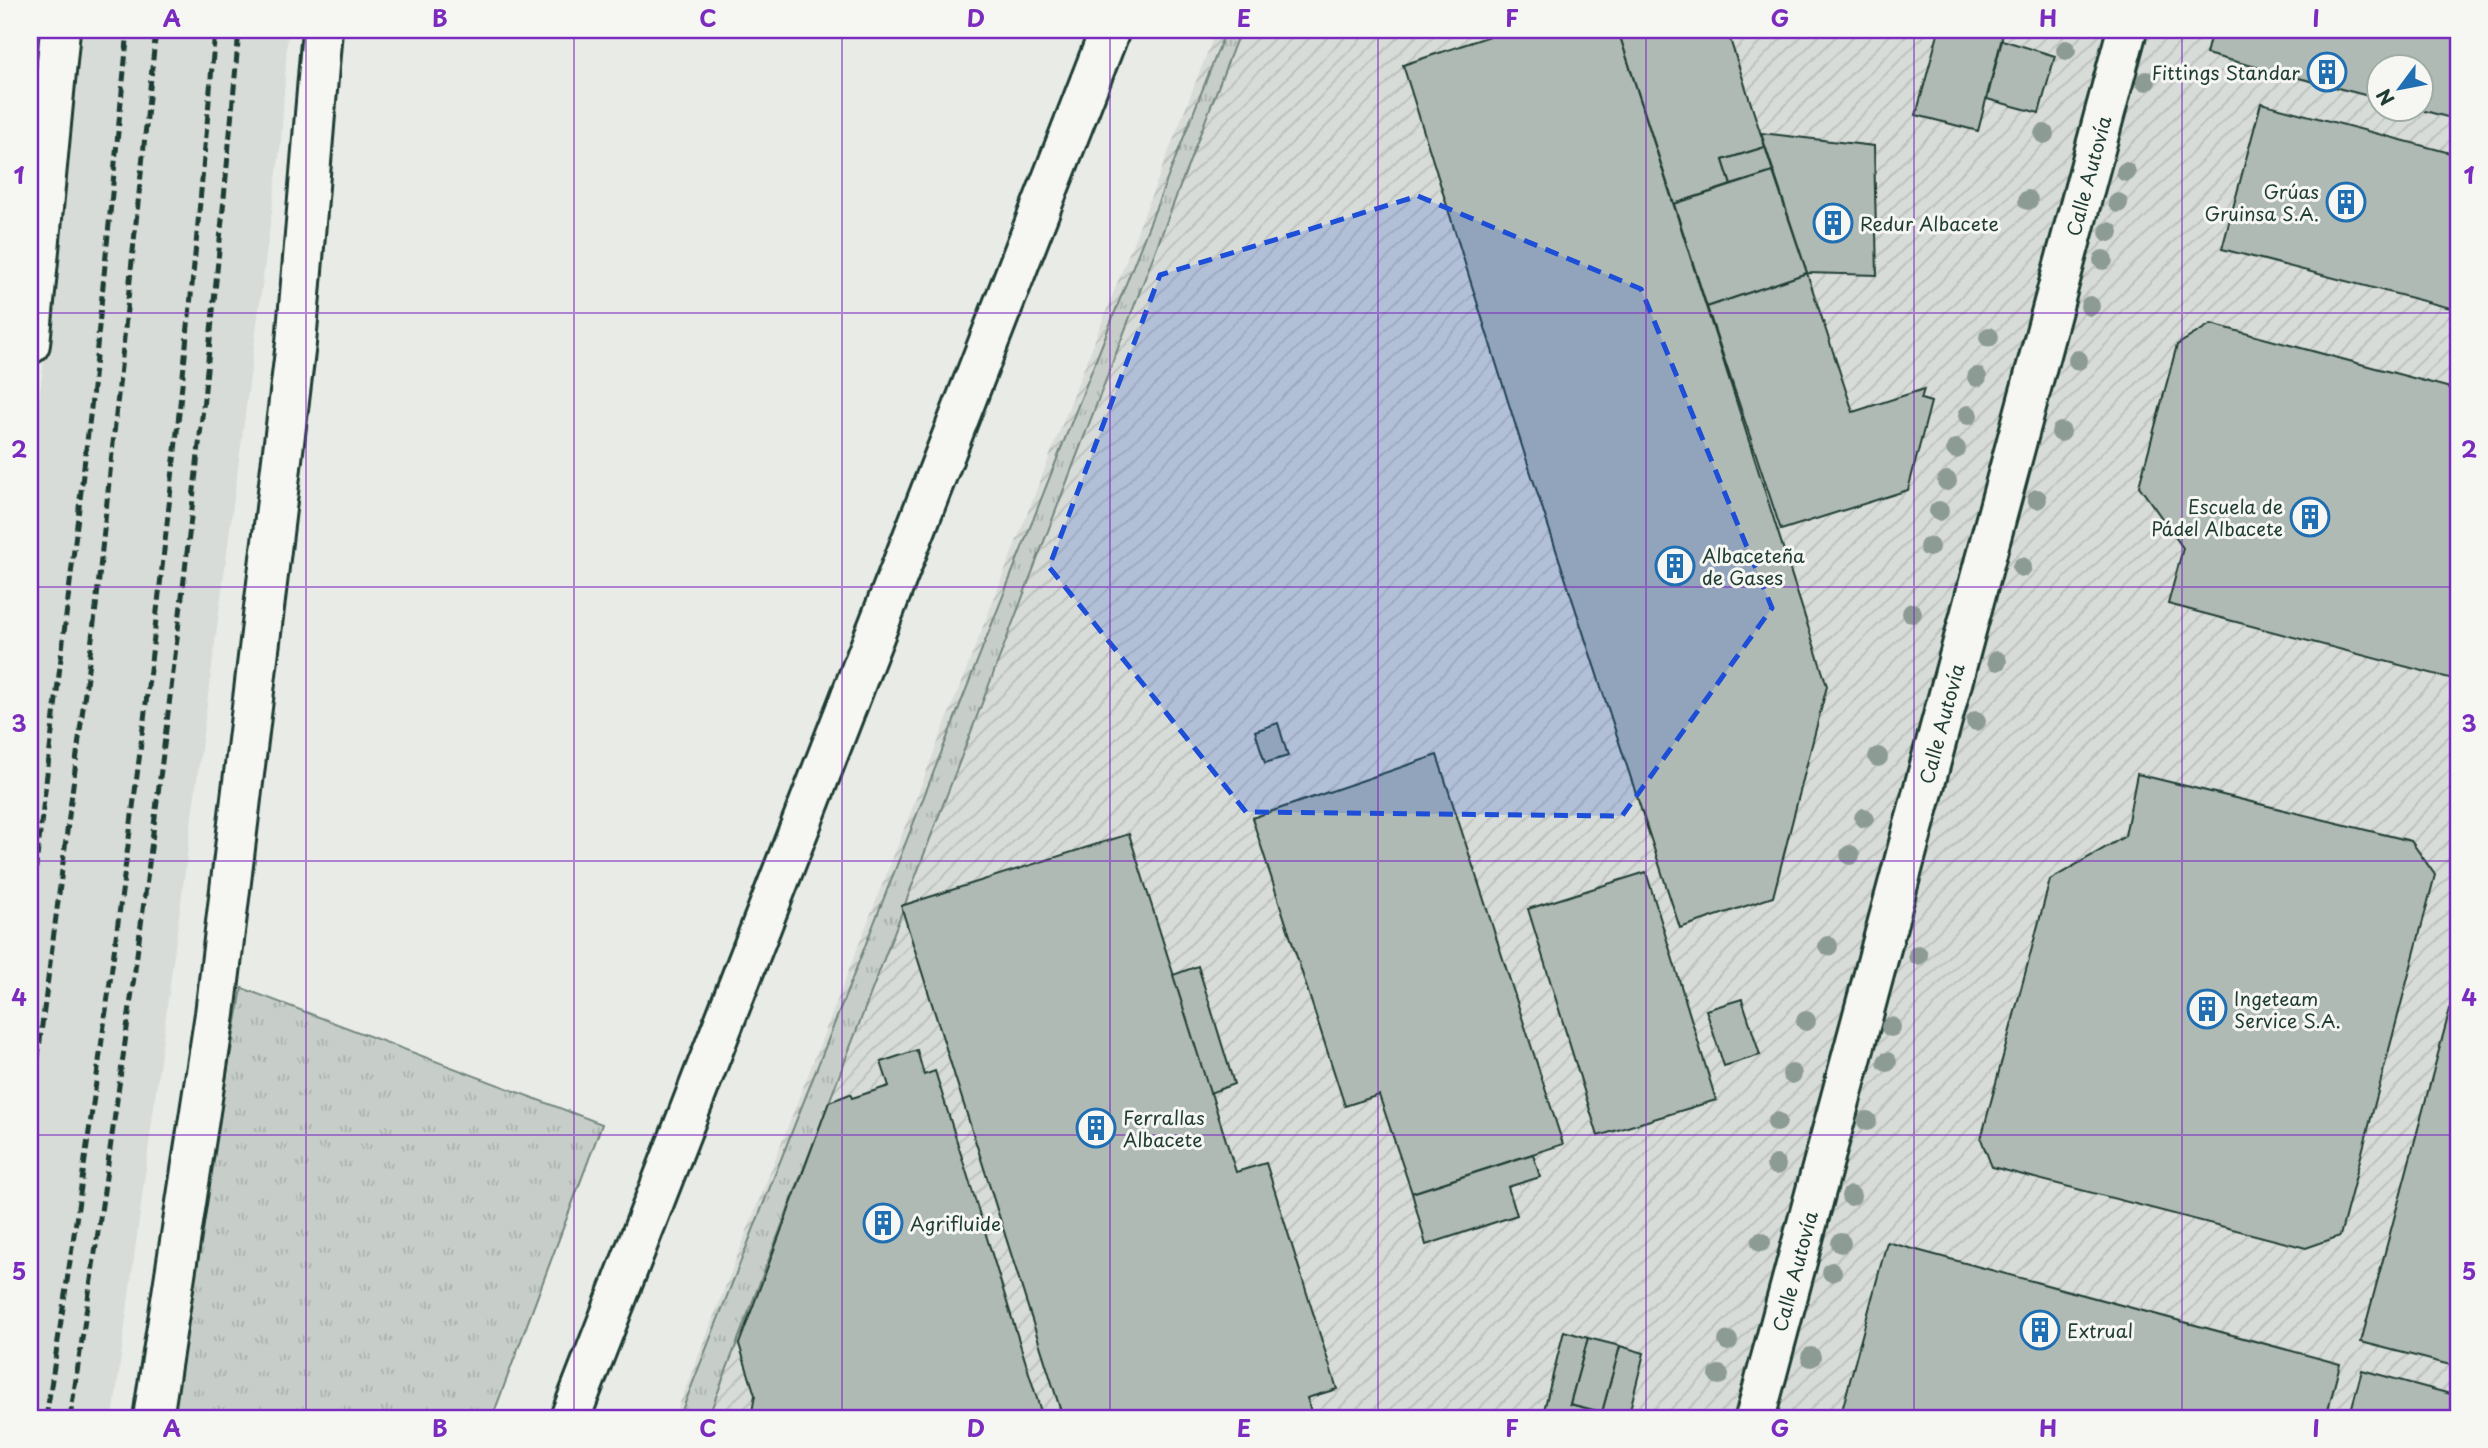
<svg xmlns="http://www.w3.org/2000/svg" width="2488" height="1448" font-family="'Playpen Sans',sans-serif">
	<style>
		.built { fill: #d8dcd8 }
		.industrial { fill: url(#industrial-furrows); fill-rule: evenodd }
		.grass { fill: url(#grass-tufts); stroke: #73867e; stroke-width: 2 }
		.building { fill: #b0bab5; stroke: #1f3d34; stroke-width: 2 }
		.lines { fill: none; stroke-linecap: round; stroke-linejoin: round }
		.minor-casing { stroke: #1f3d34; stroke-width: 44 }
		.minor { stroke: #f6f6f2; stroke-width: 38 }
		.rail { stroke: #1f3d34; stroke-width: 5; stroke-dasharray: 10 5; stroke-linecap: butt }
		.tree { fill: #8d9b95 }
		.marked { fill: #1d4ed8; fill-opacity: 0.2; stroke: #1d4ed8; stroke-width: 5; stroke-dasharray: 14 9; stroke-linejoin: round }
		.grid { fill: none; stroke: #7b2cbf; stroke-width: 2; stroke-opacity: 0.55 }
		.labels { text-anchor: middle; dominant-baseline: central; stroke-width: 6; stroke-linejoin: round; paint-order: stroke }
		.poi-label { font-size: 19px; fill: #1f3d34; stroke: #f6f6f2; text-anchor: start }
		.street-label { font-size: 19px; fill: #1f3d34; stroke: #f6f6f2 }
		.neatline { fill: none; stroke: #7b2cbf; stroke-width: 2.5 }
		.grid-label { font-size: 23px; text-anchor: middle; font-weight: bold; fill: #7b2cbf }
	</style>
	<defs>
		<pattern id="industrial-furrows" width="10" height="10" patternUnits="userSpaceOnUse" patternTransform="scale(1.75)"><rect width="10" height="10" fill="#d8dcd8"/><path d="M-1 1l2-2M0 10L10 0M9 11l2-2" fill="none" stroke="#b9beba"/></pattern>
		<pattern id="grass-tufts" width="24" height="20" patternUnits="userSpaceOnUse" patternTransform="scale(1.75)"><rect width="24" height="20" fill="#c7cec9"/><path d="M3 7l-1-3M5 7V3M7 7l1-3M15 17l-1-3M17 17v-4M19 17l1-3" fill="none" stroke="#aab2ad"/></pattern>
	</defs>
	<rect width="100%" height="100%" fill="#e9ebe7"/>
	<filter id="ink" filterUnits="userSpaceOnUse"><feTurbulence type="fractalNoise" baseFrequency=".0143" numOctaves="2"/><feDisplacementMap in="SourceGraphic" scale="14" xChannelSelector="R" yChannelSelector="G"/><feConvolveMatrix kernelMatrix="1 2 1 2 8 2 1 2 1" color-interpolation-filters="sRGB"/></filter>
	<g filter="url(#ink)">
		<!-- built -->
		<polygon class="built" points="78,30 288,30 281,142 113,1418 30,1418 30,473 58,244"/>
		<!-- industrial -->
		<path class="industrial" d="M 1216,30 L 2458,30 L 2458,1418 L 674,1418 ZM 2380,66 L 2422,66 L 2422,108 L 2380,108 Z"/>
		<!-- grass -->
		<g class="grass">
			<polygon points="1226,30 1240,30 708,1418 679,1418"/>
			<polygon points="242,988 602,1124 492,1418 167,1418"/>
		</g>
		<!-- building -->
		<g class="building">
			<polygon points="1508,30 1618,30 1827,686 1773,897 1680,928 1522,446 1403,65"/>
			<polygon points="1618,30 1727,30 1765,147 1723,160 1731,185 1674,204"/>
			<polygon points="1939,30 2004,30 1978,131 1916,115"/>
			<polygon points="2212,30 2458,30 2458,120 2414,108 2422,108 2422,66 2380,66 2380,99 2206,54"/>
			<polygon points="2002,40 2055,56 2039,113 1987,99"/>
			<polygon points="2261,103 2458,155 2458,310 2222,249"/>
			<polygon points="1761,133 1874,146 1877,275 1807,273"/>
			<polygon points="1765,147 1773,172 1731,185 1723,160"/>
			<polygon points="1773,172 1807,273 1707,307 1674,204"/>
			<polygon points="1807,273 1853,412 1924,389 1921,399 1931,402 1908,490 1781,530 1707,307"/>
			<polygon points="2211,324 2458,390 2458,676 2453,679 2168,604 2183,548 2139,486 2177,345"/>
			<polygon points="1278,723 1288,756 1265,763 1255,731"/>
			<polygon points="1437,755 1563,1144 1412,1193 1379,1095 1345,1106 1252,818"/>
			<polygon points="2137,774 2411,841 2435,875 2340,1236 2306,1248 1992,1167 1981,1139 2050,880 2125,836"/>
			<polygon points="1129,834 1236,1172 1266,1163 1337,1389 1307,1398 1313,1418 1063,1418 901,906"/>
			<polygon points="1646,872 1716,1100 1598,1136 1528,909"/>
			<polygon points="1198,966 1234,1084 1210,1093 1173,975"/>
			<polygon points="2458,979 2458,1367 2361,1342"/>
			<polygon points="1742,999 1760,1055 1724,1066 1706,1010"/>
			<polygon points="917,1050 924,1075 935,1071 1043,1418 751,1418 755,1395 739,1344 829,1102 850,1094 852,1098 889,1086 881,1062"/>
			<polygon points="1533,1154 1540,1177 1508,1187 1517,1215 1426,1245 1412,1193"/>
			<polygon points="1887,1242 2340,1364 2326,1418 1840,1418"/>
			<polygon points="1564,1331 1588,1338 1570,1404 1602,1412 1620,1346 1644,1353 1628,1418 1542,1418"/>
			<polygon points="1588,1338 1620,1346 1602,1412 1570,1404"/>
			<polygon points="2362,1370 2458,1396 2458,1418 2349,1418"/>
		</g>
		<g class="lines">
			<defs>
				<g id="minor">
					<polyline points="30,344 60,30"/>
					<polyline points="153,1418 215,1014 296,343 322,30"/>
					<polyline points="570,1418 1110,30"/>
					<path id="s1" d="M 1755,1418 L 2127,30"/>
				</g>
			</defs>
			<!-- minor casing -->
			<use href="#minor" class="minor-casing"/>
			<!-- minor -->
			<use href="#minor" class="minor"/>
			<!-- rail -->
			<g class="rail">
				<polyline points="30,916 91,408 128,30"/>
				<polyline points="30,1118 96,607 156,30"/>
				<path d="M 46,1418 C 118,958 177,494 215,30"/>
				<path d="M 70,1418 C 141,958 200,494 239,30"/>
			</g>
		</g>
		<!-- trees -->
		<g class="tree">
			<circle cx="2066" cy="50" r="10"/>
			<circle cx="2146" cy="81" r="10"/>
			<circle cx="2044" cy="134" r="10"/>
			<circle cx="2126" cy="172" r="10"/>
			<circle cx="2028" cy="200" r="10"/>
			<circle cx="2118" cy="203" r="10"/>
			<circle cx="2109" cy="232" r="10"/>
			<circle cx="2103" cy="260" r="10"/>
			<circle cx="2090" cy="306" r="10"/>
			<circle cx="1989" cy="337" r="10"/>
			<circle cx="2078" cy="360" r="10"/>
			<circle cx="1977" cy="377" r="10"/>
			<circle cx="1968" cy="415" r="10"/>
			<circle cx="2061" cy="432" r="10"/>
			<circle cx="1956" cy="449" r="10"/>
			<circle cx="1947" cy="481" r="10"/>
			<circle cx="2037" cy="499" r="10"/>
			<circle cx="1939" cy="511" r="10"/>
			<circle cx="1929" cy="547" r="10"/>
			<circle cx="2022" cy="567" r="10"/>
			<circle cx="1912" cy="613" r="10"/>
			<circle cx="1997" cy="661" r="10"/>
			<circle cx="1976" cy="721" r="10"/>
			<circle cx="1878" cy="757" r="10"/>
			<circle cx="1864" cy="818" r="10"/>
			<circle cx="1850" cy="855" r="10"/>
			<circle cx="1828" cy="946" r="10"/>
			<circle cx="1918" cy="955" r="10"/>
			<circle cx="1806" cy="1021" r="10"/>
			<circle cx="1891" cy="1027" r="10"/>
			<circle cx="1887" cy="1062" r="10"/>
			<circle cx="1792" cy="1074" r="10"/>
			<circle cx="1867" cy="1121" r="10"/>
			<circle cx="1777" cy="1122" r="10"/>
			<circle cx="1776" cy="1165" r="10"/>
			<circle cx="1851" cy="1196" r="10"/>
			<circle cx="1761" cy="1242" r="10"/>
			<circle cx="1841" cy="1243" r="10"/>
			<circle cx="1832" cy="1272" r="10"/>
			<circle cx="1728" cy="1341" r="10"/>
			<circle cx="1811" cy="1357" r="10"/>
			<circle cx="1719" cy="1375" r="10"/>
		</g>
	</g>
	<!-- marked area -->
	<path class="marked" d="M 1418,196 L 1641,289 L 1772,608 L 1622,816 L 1246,812 L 1049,567 L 1160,275 Z"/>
	<!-- grid -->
	<path class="grid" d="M 306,30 L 306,1418M 574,30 L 574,1418M 842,30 L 842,1418M 1110,30 L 1110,1418M 1378,30 L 1378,1418M 1646,30 L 1646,1418M 1914,30 L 1914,1418M 2182,30 L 2182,1418M 30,313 L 2458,313M 30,587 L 2458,587M 30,861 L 2458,861M 30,1135 L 2458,1135"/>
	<!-- icons -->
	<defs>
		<symbol id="building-ring" viewBox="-11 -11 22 22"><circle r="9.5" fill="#f6f6f2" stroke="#1f6fb2" stroke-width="1.5"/><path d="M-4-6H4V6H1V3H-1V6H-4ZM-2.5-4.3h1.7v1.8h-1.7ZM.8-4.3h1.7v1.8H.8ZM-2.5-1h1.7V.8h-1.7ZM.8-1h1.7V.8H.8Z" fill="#1f6fb2"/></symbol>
	</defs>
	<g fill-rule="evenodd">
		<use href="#building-ring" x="2305" y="50" width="44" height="44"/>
		<use href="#building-ring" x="2324" y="180" width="44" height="44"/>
		<use href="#building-ring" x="1811" y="201" width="44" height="44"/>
		<use href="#building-ring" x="2288" y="495" width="44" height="44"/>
		<use href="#building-ring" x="1653" y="544" width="44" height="44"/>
		<use href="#building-ring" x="2185" y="987" width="44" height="44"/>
		<use href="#building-ring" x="1074" y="1106" width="44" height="44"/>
		<use href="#building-ring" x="861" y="1201" width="44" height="44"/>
		<use href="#building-ring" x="2018" y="1308" width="44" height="44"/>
	</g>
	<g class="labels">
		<!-- poi labels -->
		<g class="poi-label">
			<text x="2300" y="72" text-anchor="end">Fittings Standar</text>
			<text x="2319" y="191" text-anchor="end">Grúas<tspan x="2319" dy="22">Gruinsa S.A.</tspan></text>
			<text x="1860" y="223">Redur Albacete</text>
			<text x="2283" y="506" text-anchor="end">Escuela de<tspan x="2283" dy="22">Pádel Albacete</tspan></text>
			<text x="1702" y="555">Albaceteña<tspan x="1702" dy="22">de Gases</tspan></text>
			<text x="2234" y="998">Ingeteam<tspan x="2234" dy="22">Service S.A.</tspan></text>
			<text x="1123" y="1117">Ferrallas<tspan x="1123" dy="22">Albacete</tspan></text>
			<text x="910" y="1223">Agrifluide</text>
			<text x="2067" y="1330">Extrual</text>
		</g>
		<!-- street labels -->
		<g class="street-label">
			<text stroke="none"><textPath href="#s1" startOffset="1286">Calle Autovía</textPath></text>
			<text stroke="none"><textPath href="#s1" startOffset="719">Calle Autovía</textPath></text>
			<text stroke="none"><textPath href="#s1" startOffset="152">Calle Autovía</textPath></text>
		</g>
	</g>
	<!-- margin -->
	<rect width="2488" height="1448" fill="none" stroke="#f6f6f2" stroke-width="77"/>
	<!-- north arrow -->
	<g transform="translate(2400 88) rotate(238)"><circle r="33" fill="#f6f6f2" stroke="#a0aca6" stroke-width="2"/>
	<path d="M0-5L12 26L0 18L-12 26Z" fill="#1f6fb2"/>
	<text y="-10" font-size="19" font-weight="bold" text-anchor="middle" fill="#1f3d34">N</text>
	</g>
	<rect x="38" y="38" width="2412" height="1372" class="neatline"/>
	<g class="grid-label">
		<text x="172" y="27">A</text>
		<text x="440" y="27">B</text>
		<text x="708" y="27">C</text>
		<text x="976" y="27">D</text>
		<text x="1244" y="27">E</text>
		<text x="1512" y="27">F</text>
		<text x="1780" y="27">G</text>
		<text x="2048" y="27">H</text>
		<text x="2316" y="27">I</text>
		<text x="19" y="184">1</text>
		<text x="2469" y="184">1</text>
		<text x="19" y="458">2</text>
		<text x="2469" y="458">2</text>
		<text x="19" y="732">3</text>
		<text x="2469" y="732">3</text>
		<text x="19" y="1006">4</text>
		<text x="2469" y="1006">4</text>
		<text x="19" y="1280">5</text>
		<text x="2469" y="1280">5</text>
		<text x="172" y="1437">A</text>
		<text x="440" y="1437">B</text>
		<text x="708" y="1437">C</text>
		<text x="976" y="1437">D</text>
		<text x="1244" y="1437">E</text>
		<text x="1512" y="1437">F</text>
		<text x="1780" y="1437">G</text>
		<text x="2048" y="1437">H</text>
		<text x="2316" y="1437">I</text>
	</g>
</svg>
